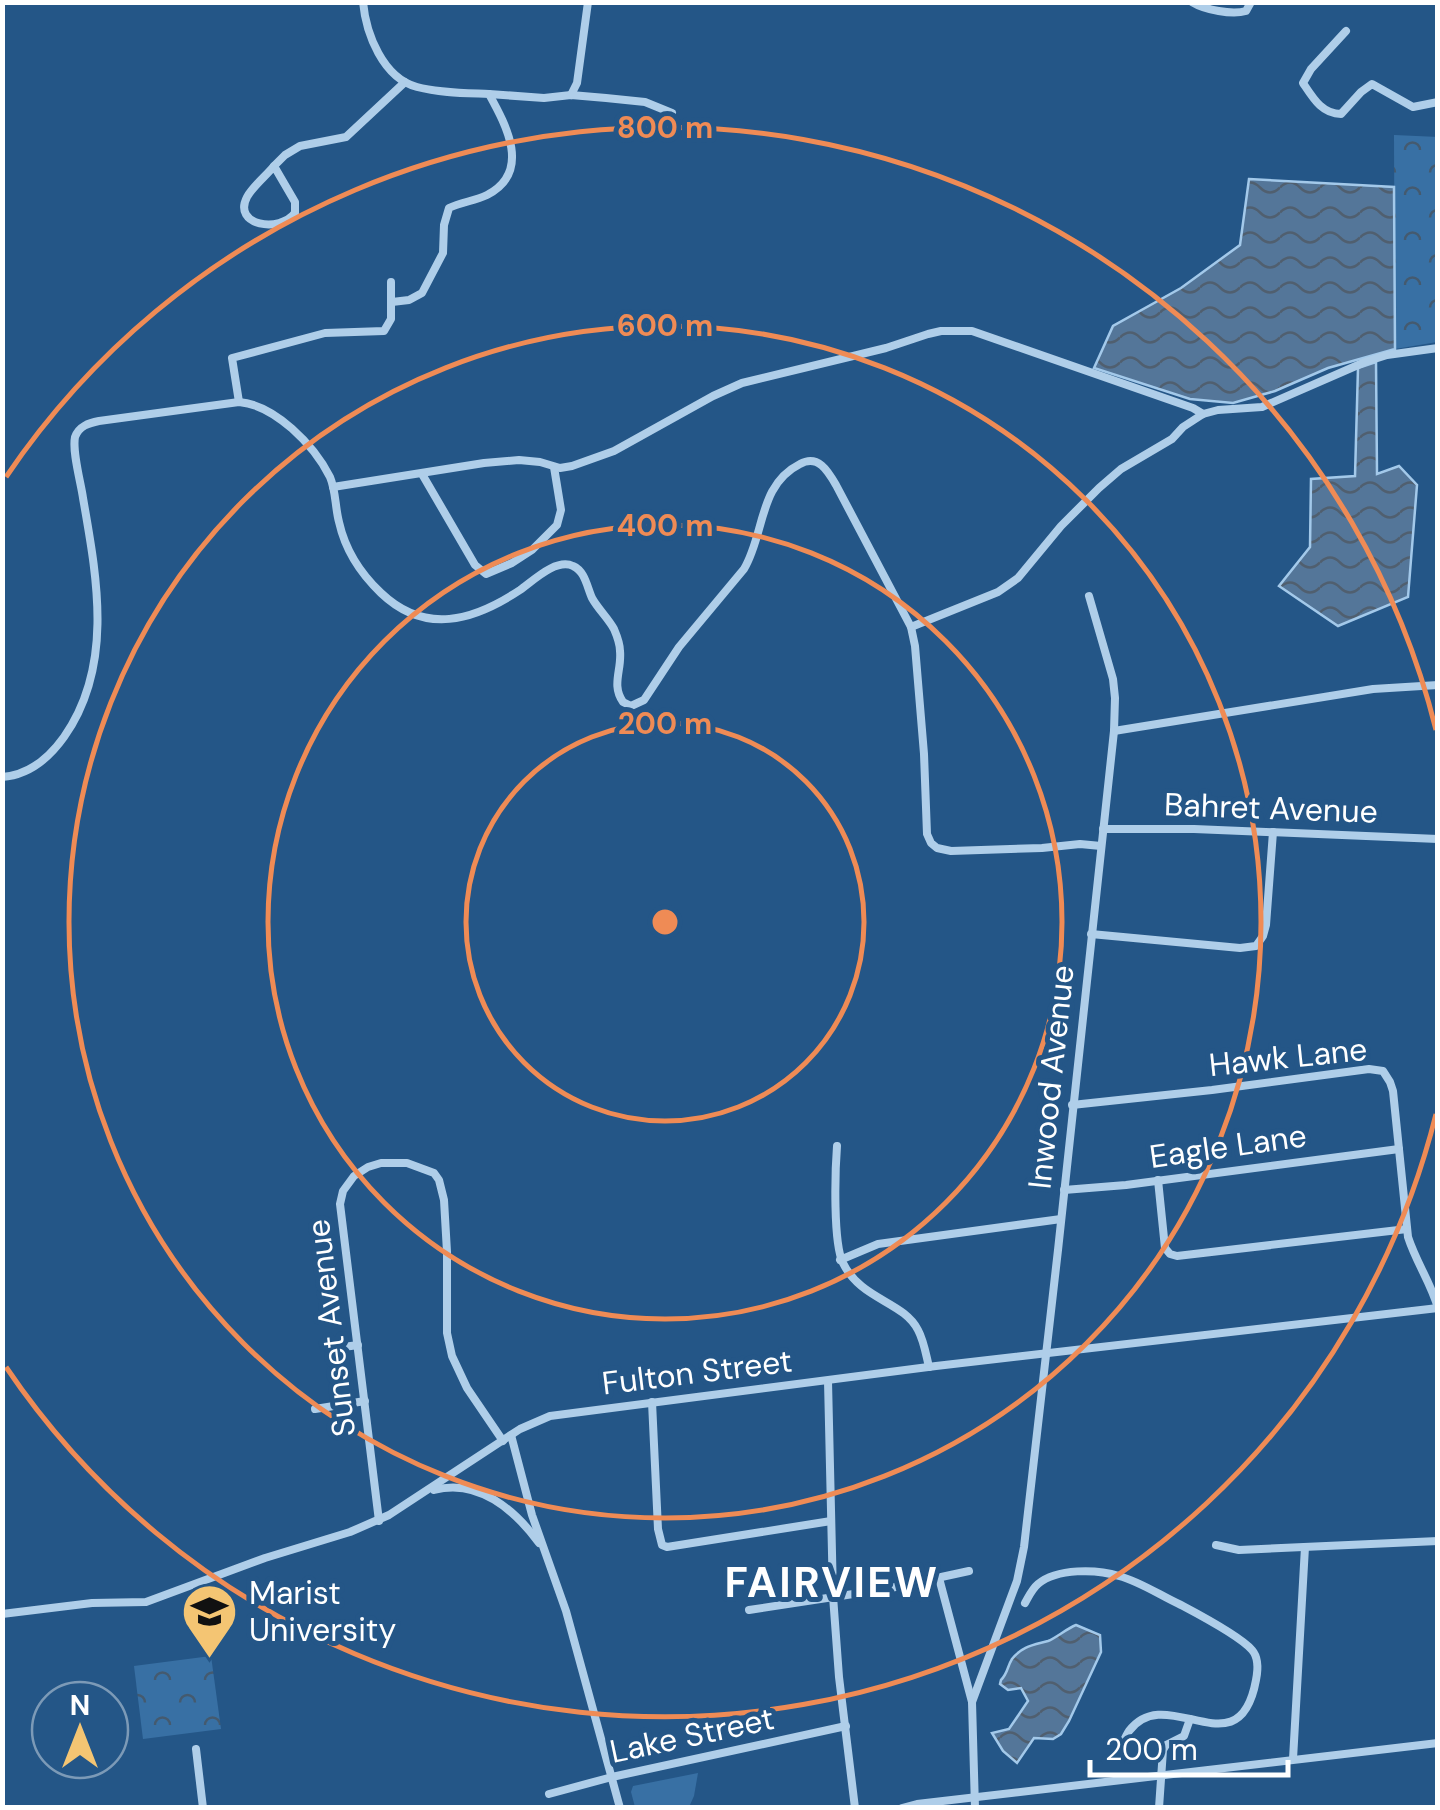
<svg xmlns="http://www.w3.org/2000/svg" width="1440" height="1810" font-family="'DM Sans',sans-serif">
	<style>
		.grass { fill: #3870a4 }
		.forest { fill: url(#forest-crowns) }
		.water { fill: url(#water-waves); stroke: #a3c9ea; stroke-width: 2.5 }
		.lines { fill: none; stroke-linecap: round; stroke-linejoin: round }
		.minor { stroke: #afcee9; stroke-width: 8 }
		.ring { fill: none; stroke: #ef8b55; stroke-width: 5 }
		.labels { text-anchor: middle; dominant-baseline: central; stroke-width: 10; stroke-linejoin: round; paint-order: stroke }
		.street-label { font-size: 32px; fill: #fff; stroke: #245687 }
		.poi-label { font-size: 32px; fill: #fff; stroke: #245687; text-anchor: start }
		.district-label { font-size: 42px; font-weight: bold; letter-spacing: 2.5px; fill: #fff; stroke: #245687 }
		.centre { fill: #ef8b55; stroke: #245687; stroke-width: 5 }
		.ring-label { font-size: 30px; text-anchor: middle; font-weight: bold; fill: #ef8b55; stroke: #245687; stroke-width: 10; stroke-linejoin: round; paint-order: stroke }
	</style>
	<defs>
		<pattern id="forest-crowns" width="20" height="18" patternUnits="userSpaceOnUse" patternTransform="scale(2.5)"><rect width="20" height="18" fill="#3870a4"/><path d="M2 6a3 3 0 1 1 6 0M12 15a3 3 0 1 1 6 0" fill="none" stroke="#445a6f"/></pattern>
		<pattern id="water-waves" width="16" height="10" patternUnits="userSpaceOnUse" patternTransform="scale(2.5)"><rect width="16" height="10" fill="#547699"/><path d="M0 5q4-4 8 0t8 0" fill="none" stroke="#505f6f"/></pattern>
	</defs>
	<rect width="100%" height="100%" fill="#245687"/>
	<!-- grass -->
	<polygon class="grass" points="698,1773 694,1796 689,1807 635,1807 631,1792 633,1786"/>
	<!-- forest -->
	<g class="forest">
		<polygon points="1394,135 1438,137 1437,342 1395,349"/>
		<polygon points="211,1656 221,1729 143,1739 134,1666"/>
	</g>
	<!-- water -->
	<g class="water">
		<polygon points="1249,179 1394,187 1395,349 1328,368 1275,391 1233,403 1190,399 1094,368 1113,326 1181,288 1240,245"/>
		<polygon points="1376,362 1377,474 1399,466 1417,485 1408,597 1338,626 1279,586 1310,547 1311,479 1355,476 1358,368"/>
		<path d="M 1076,1625 L 1100,1635 L 1101,1652 L 1069,1721 L 1061,1734 L 1053,1739 L 1034,1738 L 1017,1763 L 1003,1751 L 992,1733 L 1009,1729 L 1028,1701 L 1021,1688 L 1008,1690 L 1000,1684 L 1001,1680 C 1008,1673 1007,1667 1012,1659 C 1022,1646 1034,1645 1048,1641 C 1056,1638 1066,1629 1076,1625 Z"/>
	</g>
	<g class="lines">
		<!-- minor -->
		<g class="minor">
			<path d="M 363,2 C 366,34 383,78 417,87 C 440,93 466,93 489,94 C 506,125 532,172 487,195 C 475,201 461,202 449,208 L 444,225 L 443,253 L 422,293 L 409,300 L 392,302"/>
			<path d="M 1192,2 C 1205,10 1232,15 1246,11 L 1251,2"/>
			<path d="M 1346,31 L 1311,69 L 1303,83 C 1313,98 1322,114 1341,114 L 1361,92 L 1372,84 L 1413,107 L 1438,102"/>
			<polyline points="489,94 544,98 571,95 606,98 645,102 672,113"/>
			<polyline points="571,95 577,83 588,2"/>
			<path d="M 274,166 L 295,202 L 295,213 C 280,233 232,226 247,197 C 253,186 266,176 274,166 Z"/>
			<polyline points="274,166 285,155 300,146 346,137 405,82"/>
			<polyline points="239,402 232,358 325,333 384,331 391,319 391,282"/>
			<polyline points="422,474 475,565 486,574 512,563 532,550 557,525 561,510 554,467"/>
			<polyline points="333,487 484,463 519,460 540,462 560,468 572,466 614,451 713,396 742,383 886,348 928,334 941,331 972,331 1193,408 1203,414"/>
			<polyline points="911,627 998,592 1018,578 1061,526 1099,488 1121,469 1172,439 1183,427 1203,414 1218,410 1262,407 1365,362 1387,355 1438,348"/>
			<polyline points="1114,731 1373,689 1438,685"/>
			<path d="M 2,777 C 30,775 49,758 64,737 C 114,666 97,578 83,498 C 81,483 72,452 75,437 C 79,426 89,423 99,421 L 239,402 C 275,405 314,445 330,477 C 336,491 335,507 339,522 C 345,549 361,574 381,593 C 425,635 473,621 520,590 C 533,581 556,558 573,566 C 585,571 587,587 592,598 C 598,609 608,618 614,629 C 617,636 620,643 620,651 C 622,670 611,685 623,702 L 631,706 L 644,700 L 679,647 L 744,569 C 765,534 758,485 800,464 C 818,454 828,471 836,485 L 911,627 L 915,646 L 924,754 L 927,834 L 931,843 L 937,848 L 951,851 L 1042,848 L 1080,844 L 1101,846"/>
			<polyline points="1103,829 1194,829 1438,839"/>
			<polyline points="1091,934 1240,948 1256,946 1263,936 1266,925 1273,832"/>
			<path d="M 1072,1105 L 1212,1090 L 1369,1069 L 1383,1071 L 1390,1082 L 1393,1091 L 1408,1237 C 1416,1262 1431,1283 1438,1308"/>
			<path d="M 837,1146 C 835,1172 833,1243 843,1263 C 861,1300 903,1301 918,1330 C 924,1341 926,1355 929,1367"/>
			<polyline points="1158,1180 1165,1248 1170,1254 1177,1256 1407,1229"/>
			<polyline points="1064,1190 1126,1185 1399,1149"/>
			<polyline points="840,1260 878,1244 1061,1219"/>
			<polyline points="329,1349 358,1345"/>
			<polyline points="828,1381 833,1596 839,1677 855,1808"/>
			<polyline points="652,1402 658,1529 662,1545 667,1547 831,1521"/>
			<polyline points="315,1409 365,1401"/>
			<polyline points="511,1435 532,1515 566,1611 620,1808"/>
			<path d="M 434,1490 C 478,1478 515,1510 539,1543"/>
			<polyline points="379,1521 340,1204 343,1191 354,1176 368,1167 381,1163 407,1163 434,1173 439,1180 444,1200 447,1252 447,1333 452,1356 467,1388 503,1441"/>
			<polyline points="1216,1545 1239,1550 1438,1541"/>
			<polyline points="939,1578 972,1702"/>
			<path d="M 1025,1603 C 1029,1596 1032,1589 1038,1584 C 1057,1568 1097,1569 1119,1576 C 1141,1582 1161,1596 1181,1605 C 1198,1614 1240,1636 1252,1650 C 1259,1658 1258,1670 1256,1680 C 1239,1773 1167,1680 1129,1731 C 1125,1737 1122,1745 1119,1751"/>
			<polyline points="749,1610 886,1589 969,1571"/>
			<polyline points="2,1614 92,1603 146,1602 265,1558 350,1532 389,1515 520,1429 550,1416 936,1366 1438,1308"/>
			<polyline points="196,1749 203,1808"/>
			<polyline points="1293,1759 1305,1547"/>
			<polyline points="549,1794 612,1777 846,1726"/>
			<polyline points="902,1808 917,1804 1438,1743"/>
			<polyline points="975,1808 972,1702 1017,1581 1024,1547 1058,1250 1114,731 1115,698 1113,679 1089,596"/>
			<polyline points="1159,1808 1163,1750 1166,1745 1184,1736 1190,1719"/>
		</g>
	</g>
	<!-- distance rings -->
	<g class="ring">
		<circle cx="665" cy="922" r="199"/>
		<circle cx="665" cy="922" r="397"/>
		<circle cx="665" cy="922" r="596"/>
		<path d="M1436 1114A795 795 0 0 1 6 1367M6 477A795 795 0 0 1 1436 730"/>
	</g>
	<!-- icons -->
	<defs>
		<symbol id="university-pin" viewBox="-11 -11 22 30"><path d="M0 17L-7.5 6A9.5 9.5 0 1 1 7.5 6Z" fill="#f4c573" stroke="#245687"/><path d="M0-5L7-2L0 1L-7-2ZM-4 1L0 2.5L4 1V4Q0 6-4 4Z" fill="#111"/></symbol>
	</defs>
	<g fill-rule="evenodd">
		<use href="#university-pin" x="178" y="1580" width="63" height="86"/>
	</g>
	<g class="labels">
		<!-- street labels -->
		<g class="street-label">
			<text transform="translate(1271 808) rotate(2)">Bahret Avenue</text>
			<text transform="translate(1288 1057) rotate(-6)">Hawk Lane</text>
			<text transform="translate(1051 1077) rotate(-84)">Inwood Avenue</text>
			<text transform="translate(1228 1146) rotate(-8)">Eagle Lane</text>
			<text transform="translate(331 1328) rotate(-97)">Sunset Avenue</text>
			<text transform="translate(697 1372) rotate(-7)">Fulton Street</text>
			<text transform="translate(692 1735) rotate(-12)">Lake Street</text>
		</g>
		<!-- poi labels -->
		<g class="poi-label">
			<text x="249" y="1593">Marist<tspan x="249" dy="37">University</tspan></text>
		</g>
		<!-- district labels -->
		<g class="district-label">
			<text x="832" y="1582">FAIRVIEW</text>
		</g>
	</g>
	<circle cx="665" cy="922" r="15" class="centre"/>
	<g class="ring-label">
		<text x="665" y="138">800 m</text>
		<text x="665" y="336">600 m</text>
		<text x="665" y="536">400 m</text>
		<text x="665" y="734">200 m</text>
	</g>
	<!-- border -->
	<rect width="1440" height="1810" fill="none" stroke="#ffffff" stroke-width="10"/>
	<!-- north arrow -->
	<g transform="translate(80 1730)"><circle r="48" fill="#245687" stroke="#7c9ab7" stroke-width="2.5"/>
	<path d="M0-8L18 38L0 25L-18 38Z" fill="#f4c573"/>
	<text y="-15" font-size="28" font-weight="bold" text-anchor="middle" fill="#ffffff">N</text>
	</g>
	<!-- scale -->
	<path d="M1090 1760v15h198v-15" fill="none" stroke="#ffffff" stroke-width="5"/>
	<text x="1105" y="1760" font-size="30" fill="#ffffff" stroke="#245687" stroke-width="8" paint-order="stroke">200 m</text>
</svg>
